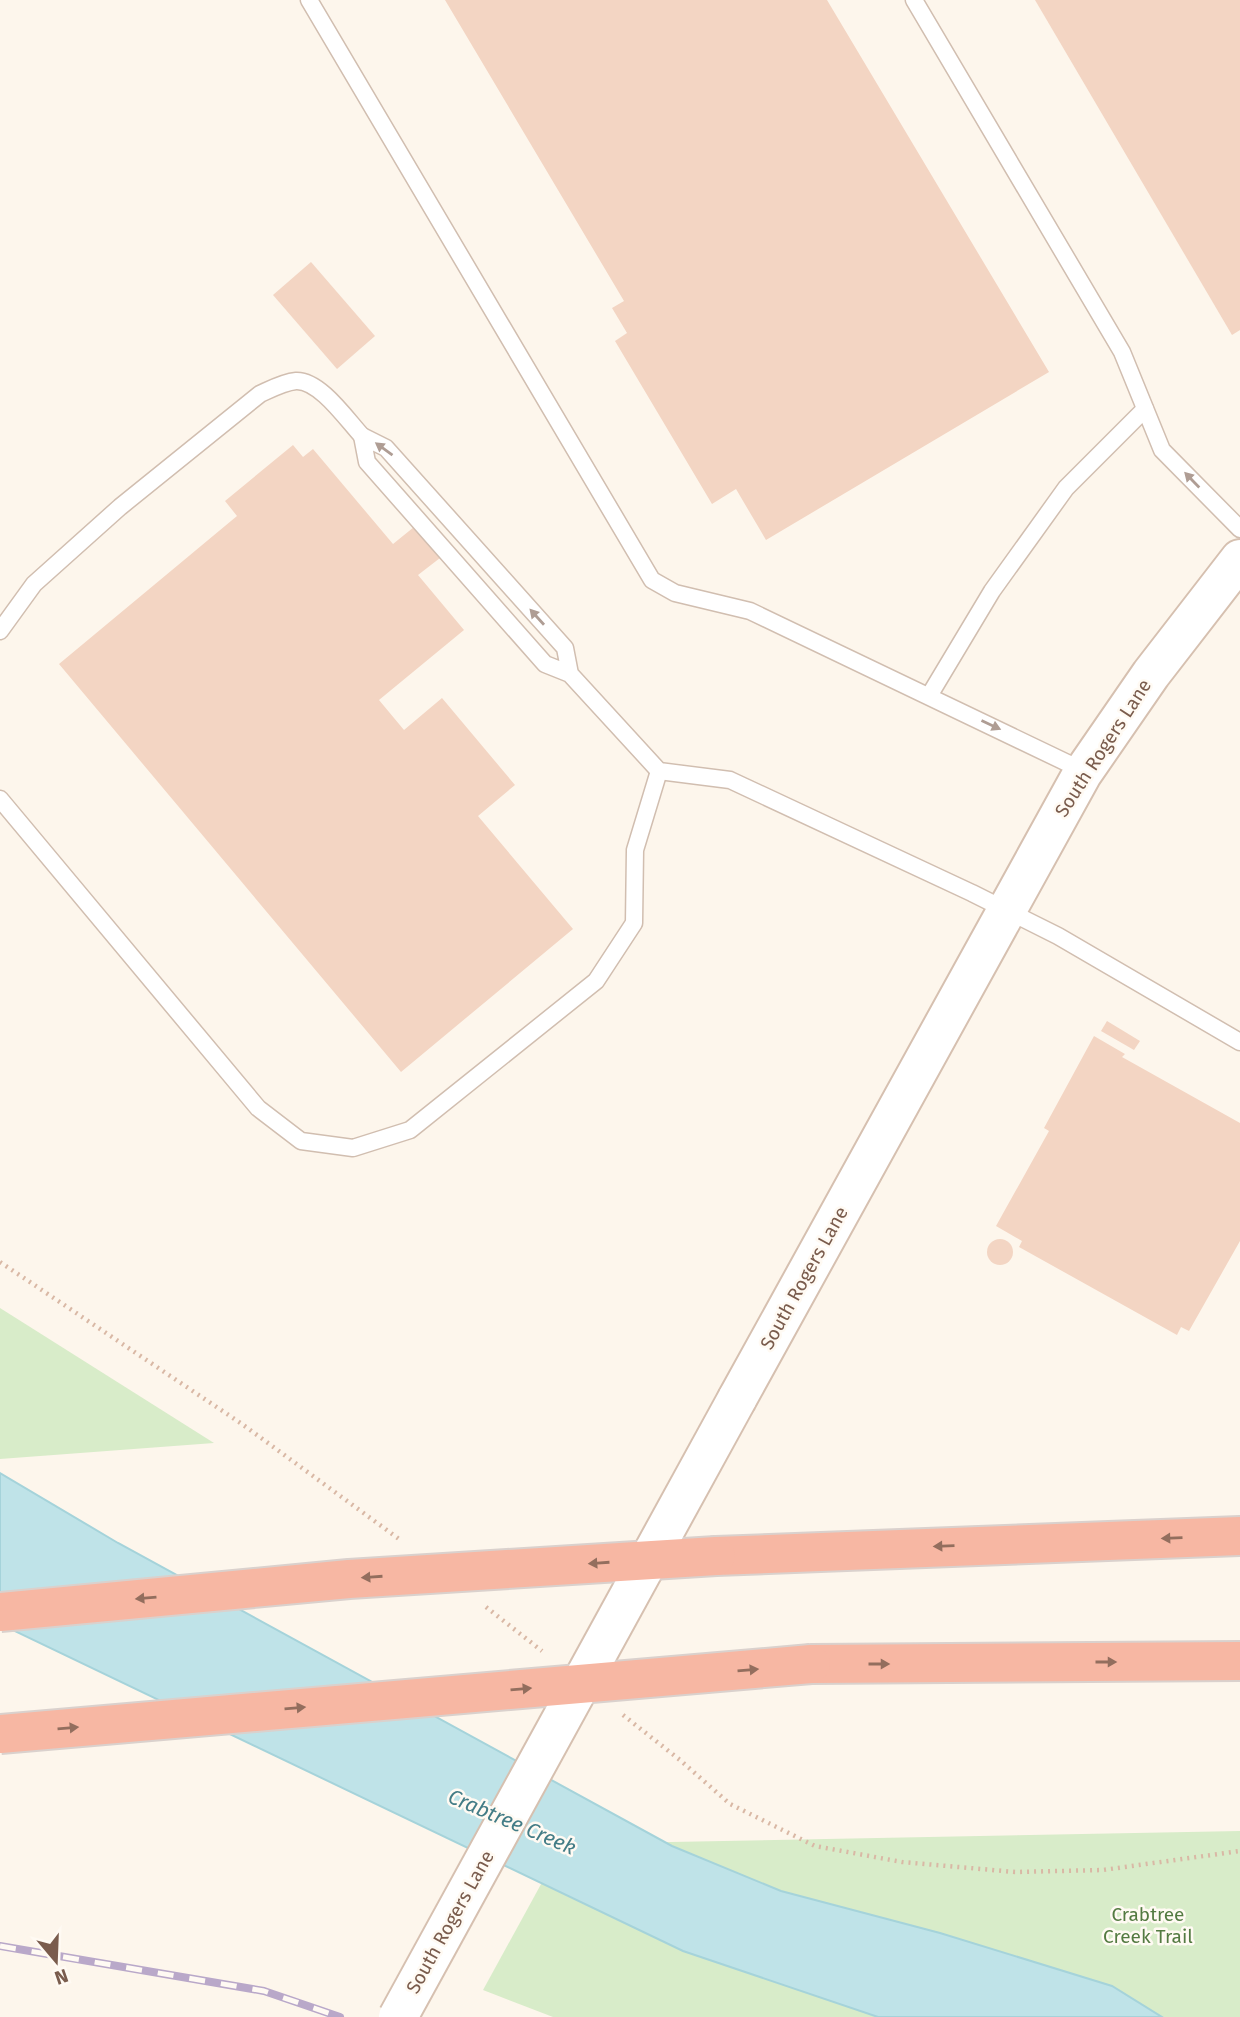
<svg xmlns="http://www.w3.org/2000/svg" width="1240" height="2017" font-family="'Fira Sans',sans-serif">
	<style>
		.green { fill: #d8ecc9 }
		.water { fill: #bfe3e8; stroke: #a5d3da; stroke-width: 2 }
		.building { fill: #f3d5c3 }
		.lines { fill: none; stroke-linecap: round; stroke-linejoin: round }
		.lane-casing { stroke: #d1beb0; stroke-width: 19 }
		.secondary-casing { stroke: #d6c0b0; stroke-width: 42 }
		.highway-casing { stroke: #dad1cd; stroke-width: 42 }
		.path { stroke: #d9b8a5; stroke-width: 4.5; stroke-dasharray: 2 5; stroke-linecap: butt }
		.lane { stroke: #fff; stroke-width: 16 }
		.secondary { stroke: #fff; stroke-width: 38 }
		.highway { stroke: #f7b7a3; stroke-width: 38 }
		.rail-casing { stroke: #b9a8c9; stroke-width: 8 }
		.rail { stroke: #fffaf3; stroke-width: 5; stroke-dasharray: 16; stroke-linecap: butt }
		.secondary-bridge-casing { stroke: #d6c0b0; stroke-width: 42; stroke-linecap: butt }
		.highway-bridge-casing { stroke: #dad1cd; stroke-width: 42; stroke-linecap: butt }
		.secondary-bridge { stroke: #fff; stroke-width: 38 }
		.highway-bridge { stroke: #f7b7a3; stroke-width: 38 }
		.oneway { fill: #af9d94 }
		.oneway2 { fill: #936e5e }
		.labels { text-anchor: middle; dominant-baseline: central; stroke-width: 5; stroke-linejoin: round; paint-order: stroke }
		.street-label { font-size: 19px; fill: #7a5c4d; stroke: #fffaf3 }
		.park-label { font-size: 19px; fill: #537a41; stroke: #fffaf3 }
		.water-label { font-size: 21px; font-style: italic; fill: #437c86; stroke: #fffaf3 }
	</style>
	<rect width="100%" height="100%" fill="#fdf6ec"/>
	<!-- green -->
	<g class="green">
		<polygon points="0,1308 214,1443 0,1459"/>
		<polygon points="1240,1831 1240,2017 553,2017 483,1990 563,1844"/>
	</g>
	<!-- water -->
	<polygon class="water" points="0,1473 118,1543 672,1846 781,1891 940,1933 1112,1986 1162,2017 878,2017 683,1951 0,1624"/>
	<!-- building -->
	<g class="building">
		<polygon points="445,0 827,0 1049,372 766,540 736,489 712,504 615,341 627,333 612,308 624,301"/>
		<polygon points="1035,0 1240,0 1240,330 1232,335"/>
		<polygon points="311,262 375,336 337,369 273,295"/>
		<polygon points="293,445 303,457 313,449 393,544 414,527 440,558 418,575 464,630 379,700 404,730 442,698 515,785 478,816 573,929 401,1072 59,664 237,516 225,501"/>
		<polygon points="1107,1021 1140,1041 1134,1050 1101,1031"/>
		<polygon points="1094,1036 1125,1054 1122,1057 1240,1123 1240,1241 1189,1331 1181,1327 1177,1335 1019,1247 1022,1241 996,1226 1049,1131 1044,1128"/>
		<circle cx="1000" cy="1252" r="13"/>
	</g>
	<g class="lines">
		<defs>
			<g id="lane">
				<polyline points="309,0 652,580 675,593 750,611 1084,771"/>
				<polyline points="914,0 1122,352 1162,450 1240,529"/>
				<path d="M 0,631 L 34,584 L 120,507 L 260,394 C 271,389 284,382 296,381 C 320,380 347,420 362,436"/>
				<polyline points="570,674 565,648 386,448 362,436 367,462 545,664 570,674 659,771 730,780 972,893 1058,936 1240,1042"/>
				<polyline points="929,696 992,591 1066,488 1145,409"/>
				<polyline points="0,799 258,1108 301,1141 353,1148 410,1130 596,981 634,923 635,850 659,771"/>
			</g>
			<polyline id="secondary" points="737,1399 1082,774 1151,674 1240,559"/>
			<g id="highway">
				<polyline points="716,1556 1240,1536"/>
				<polyline points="811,1664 1240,1661"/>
			</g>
		</defs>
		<!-- lane casing -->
		<use href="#lane" class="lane-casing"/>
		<!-- secondary casing -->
		<use href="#secondary" class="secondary-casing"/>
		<!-- highway casing -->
		<use href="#highway" class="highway-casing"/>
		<!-- path -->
		<g class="path">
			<polyline points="0,1262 242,1424 399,1539"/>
			<polyline points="486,1607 542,1651"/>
			<polyline points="623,1715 680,1760 730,1804 815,1846 902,1862 1015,1872 1103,1870 1240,1851"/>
		</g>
		<!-- lane -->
		<use href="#lane" class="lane"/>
		<!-- secondary -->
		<use href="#secondary" class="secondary"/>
		<!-- highway -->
		<use href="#highway" class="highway"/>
		<defs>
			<polyline id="rail" points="0,1946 264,1991 340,2017"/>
		</defs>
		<!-- rail casing -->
		<use href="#rail" class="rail-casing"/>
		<!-- rail -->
		<use href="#rail" class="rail"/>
		<defs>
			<polyline id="secondary-bridge" points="398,2017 737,1399"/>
			<g id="highway-bridge">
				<polyline points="0,1612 349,1579 716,1556"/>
				<polyline points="0,1734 811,1664"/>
			</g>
		</defs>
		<!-- secondary-bridge casing -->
		<use href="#secondary-bridge" class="secondary-bridge-casing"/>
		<!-- highway-bridge casing -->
		<use href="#highway-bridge" class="highway-bridge-casing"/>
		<!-- secondary-bridge -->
		<use href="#secondary-bridge" class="secondary-bridge"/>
		<!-- highway-bridge -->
		<use href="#highway-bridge" class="highway-bridge"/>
	</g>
	<!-- one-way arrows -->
	<defs><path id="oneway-solid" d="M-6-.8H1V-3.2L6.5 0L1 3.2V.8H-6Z" transform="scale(1.75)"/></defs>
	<g class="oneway">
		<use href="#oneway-solid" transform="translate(384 449) rotate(-144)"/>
		<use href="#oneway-solid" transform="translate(1192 480) rotate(-134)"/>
		<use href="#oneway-solid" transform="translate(537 617) rotate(-132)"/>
		<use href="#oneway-solid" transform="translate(991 725) rotate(25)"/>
	</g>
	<g class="oneway2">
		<use href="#oneway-solid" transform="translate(1172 1538) rotate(178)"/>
		<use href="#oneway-solid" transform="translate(944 1546) rotate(178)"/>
		<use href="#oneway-solid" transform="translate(599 1563) rotate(176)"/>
		<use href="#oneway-solid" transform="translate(372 1577) rotate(176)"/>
		<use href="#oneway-solid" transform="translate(146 1598) rotate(175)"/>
		<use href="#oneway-solid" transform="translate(1106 1662)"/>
		<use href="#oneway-solid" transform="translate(879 1664)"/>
		<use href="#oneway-solid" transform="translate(748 1670) rotate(-5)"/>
		<use href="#oneway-solid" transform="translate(521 1689) rotate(-5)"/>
		<use href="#oneway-solid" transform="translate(295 1708) rotate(-5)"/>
		<use href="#oneway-solid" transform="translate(68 1728) rotate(-5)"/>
	</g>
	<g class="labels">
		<!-- street labels -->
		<g class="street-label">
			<text transform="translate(1103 748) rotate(-57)">South Rogers Lane</text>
			<text transform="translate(804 1278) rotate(-61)">South Rogers Lane</text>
			<text transform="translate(450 1922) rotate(-61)">South Rogers Lane</text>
		</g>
		<!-- park labels -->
		<g class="park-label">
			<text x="1148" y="1914">Crabtree<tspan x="1148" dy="22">Creek Trail</tspan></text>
		</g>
		<!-- water labels -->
		<g class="water-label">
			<text transform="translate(512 1822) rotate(23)">Crabtree Creek</text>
		</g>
	</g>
	<!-- north arrow -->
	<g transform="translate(56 1961) rotate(161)" stroke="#fffaf3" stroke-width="5" paint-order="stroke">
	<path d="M0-5L12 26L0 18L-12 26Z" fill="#7a5c4d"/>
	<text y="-10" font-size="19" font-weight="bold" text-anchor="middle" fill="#7a5c4d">N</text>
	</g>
</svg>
